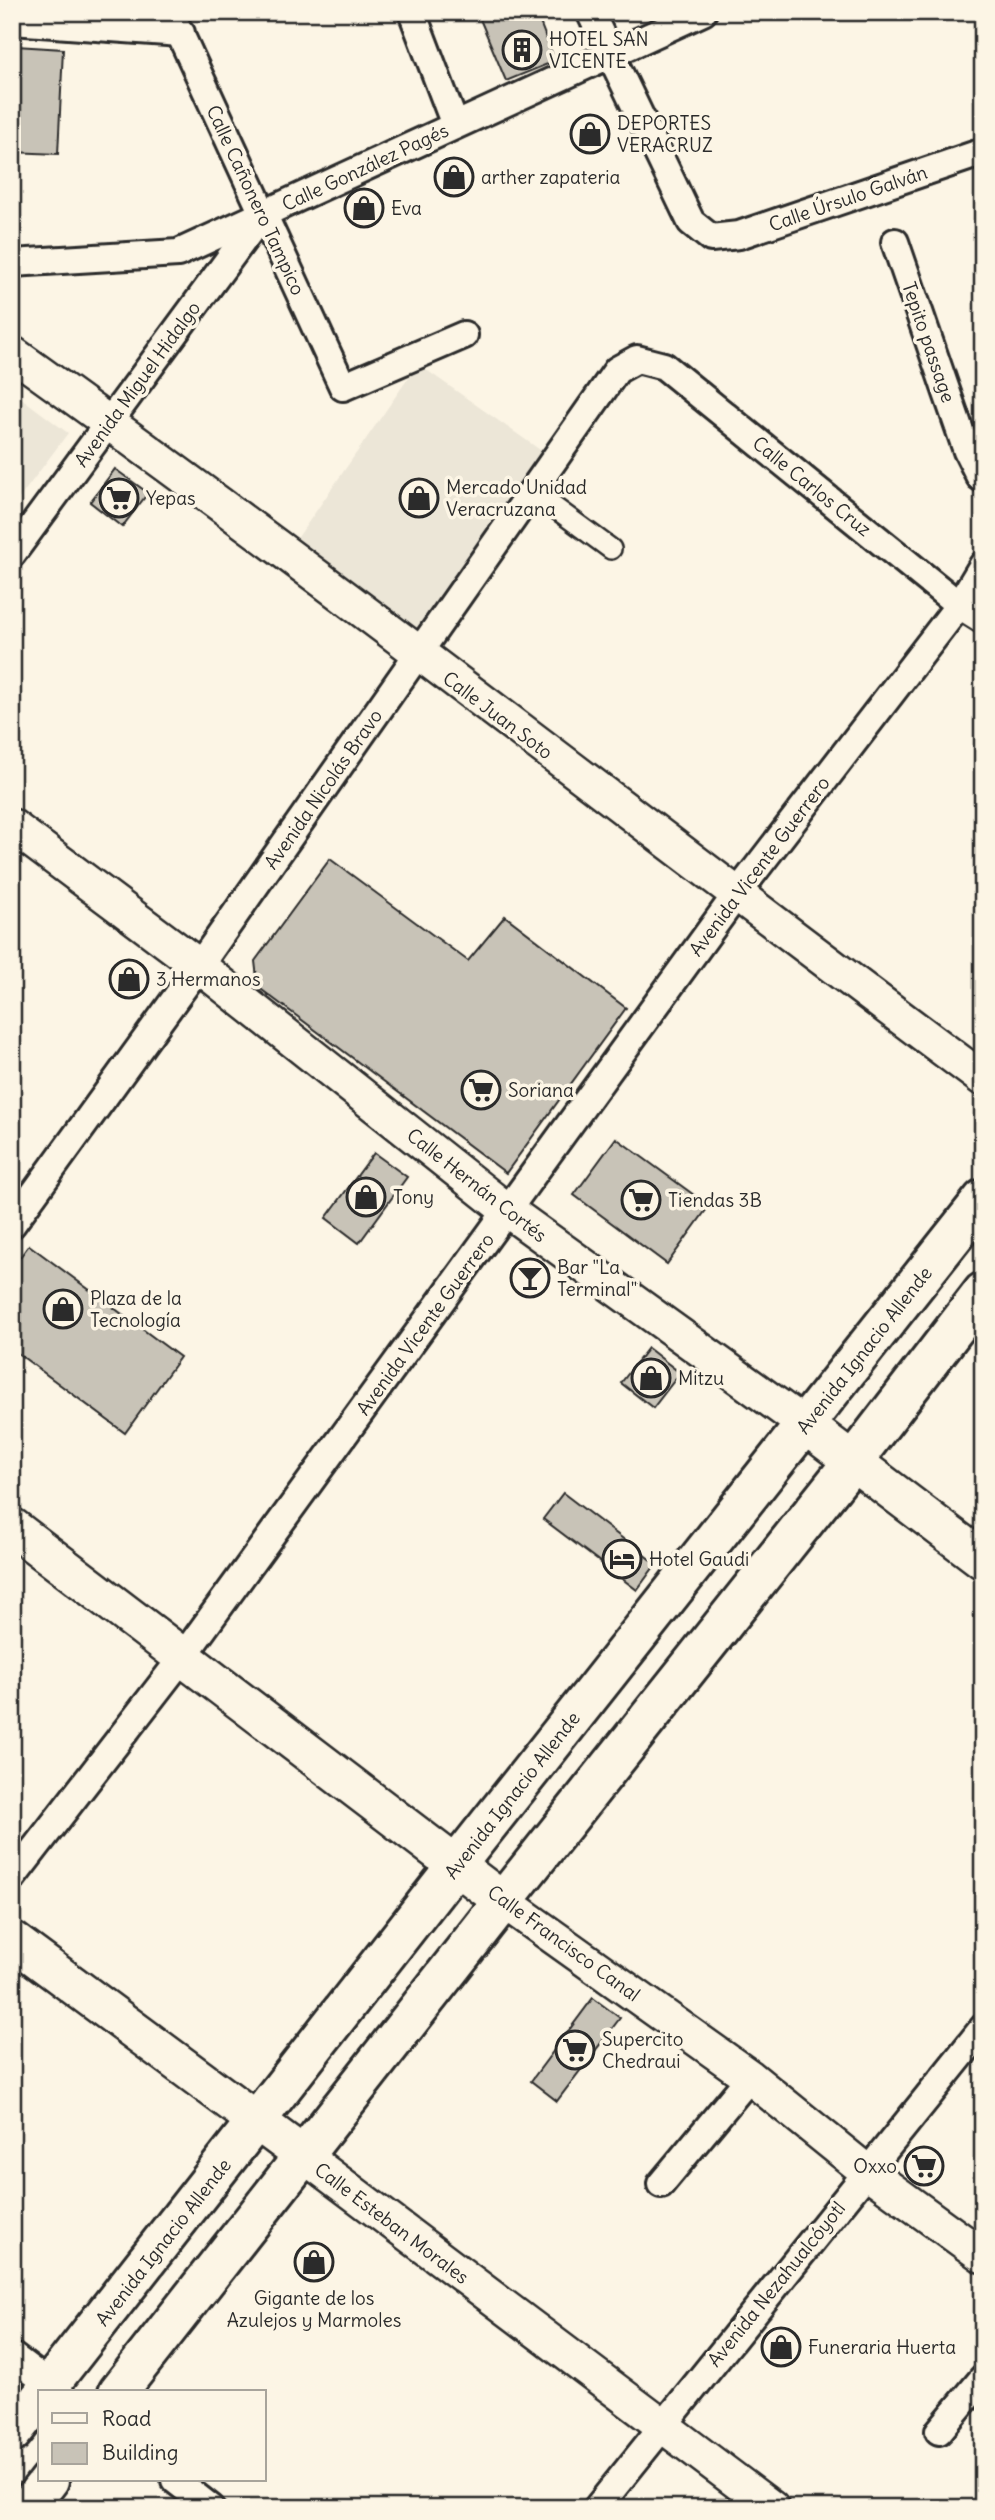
<svg xmlns="http://www.w3.org/2000/svg" width="995" height="2520" font-family="Delius,sans-serif">
	<style>
		.built { fill: #ece6d7 }
		.building { fill: #c8c3b7; stroke: #2b2b2b; stroke-width: 2 }
		.lines { fill: none; stroke-linecap: round; stroke-linejoin: round }
		.pedestrian-casing { stroke: #2b2b2b; stroke-width: 24 }
		.minor-casing { stroke: #2b2b2b; stroke-width: 32 }
		.tertiary-casing { stroke: #2b2b2b; stroke-width: 38 }
		.secondary-casing { stroke: #2b2b2b; stroke-width: 42 }
		.primary-casing { stroke: #2b2b2b; stroke-width: 44 }
		.pedestrian { stroke: #fcf5e5; stroke-width: 19 }
		.minor { stroke: #fcf5e5; stroke-width: 26 }
		.tertiary { stroke: #fcf5e5; stroke-width: 33 }
		.secondary { stroke: #fcf5e5; stroke-width: 37 }
		.primary { stroke: #fcf5e5; stroke-width: 38 }
		.labels { text-anchor: middle; dominant-baseline: central; stroke-width: 7; stroke-linejoin: round; paint-order: stroke }
		.poi-label { font-size: 19px; fill: #2b2b2b; stroke: #fcf5e5; text-anchor: start }
		.street-label { font-size: 19px; fill: #2b2b2b; stroke: #fcf5e5 }
	</style>
	<rect width="100%" height="100%" fill="#fcf5e5"/>
	<filter id="ink" filterUnits="userSpaceOnUse"><feTurbulence type="fractalNoise" baseFrequency=".0143" numOctaves="2"/><feDisplacementMap in="SourceGraphic" scale="14" xChannelSelector="R" yChannelSelector="G"/><feConvolveMatrix kernelMatrix="1 2 1 2 8 2 1 2 1" color-interpolation-filters="sRGB"/></filter>
	<g filter="url(#ink)">
		<!-- built -->
		<g class="built">
			<polygon points="418,364 543,452 420,637 294,543"/>
			<polygon points="12,391 68,433 12,508"/>
		</g>
		<!-- building -->
		<g class="building">
			<polygon points="477,12 536,12 555,61 506,81"/>
			<polygon points="16,46 63,49 58,154 12,152"/>
			<polygon points="115,469 148,493 122,527 90,502"/>
			<polygon points="330,859 468,961 505,916 626,1008 506,1173 258,987 255,961"/>
			<polygon points="616,1138 709,1206 667,1264 574,1195"/>
			<polygon points="374,1153 407,1177 359,1243 326,1218"/>
			<polygon points="29,1245 180,1357 125,1433 12,1349 12,1268"/>
			<polygon points="648,1348 680,1373 653,1408 621,1383"/>
			<polygon points="563,1493 656,1564 637,1590 543,1519"/>
			<polygon points="593,1998 620,2018 557,2101 531,2081"/>
		</g>
		<g class="lines">
			<defs>
				<polyline id="pedestrian" points="532,491 611,549"/>
				<g id="minor">
					<polyline points="170,12 343,387 464,335"/>
					<polyline points="412,12 455,125"/>
					<polyline points="590,12 691,222 711,238 739,235 983,152"/>
					<polyline points="12,21 181,33"/>
					<polyline points="895,242 967,451 980,477 983,479"/>
					<polyline points="12,263 178,253 703,12"/>
					<polyline points="12,554 260,217"/>
					<polyline points="12,1224 199,966 617,370 637,359 664,366 959,605 983,620"/>
					<polyline points="12,1878 182,1658 736,895 959,605 983,565"/>
					<polyline points="661,2184 750,2077"/>
					<polyline points="12,2356 60,2392"/>
					<polyline points="939,2431 983,2378"/>
					<polyline points="175,2480 211,2508"/>
					<polyline points="597,2508 983,2028"/>
				</g>
				<g id="tertiary">
					<path d="M 12,353 C 341,588 659,838 983,1079"/>
					<polyline points="12,826 199,966 508,1211 805,1425"/>
					<polyline points="503,1901 750,2077 866,2171 983,2256"/>
					<polyline points="304,2156 772,2508"/>
				</g>
				<g id="secondary">
					<polyline points="805,1425 983,1560"/>
					<polyline points="12,1527 503,1901"/>
					<polyline points="12,1940 304,2156"/>
				</g>
				<g id="primary">
					<polyline points="44,2392 457,1864 983,1199"/>
					<polyline points="118,2392 503,1901 853,1461 983,1292"/>
					<polyline points="12,2433 40,2398"/>
					<polyline points="27,2508 49,2480"/>
				</g>
			</defs>
			<!-- pedestrian casing -->
			<use href="#pedestrian" class="pedestrian-casing"/>
			<!-- minor casing -->
			<use href="#minor" class="minor-casing"/>
			<!-- tertiary casing -->
			<use href="#tertiary" class="tertiary-casing"/>
			<!-- secondary casing -->
			<use href="#secondary" class="secondary-casing"/>
			<!-- primary casing -->
			<use href="#primary" class="primary-casing"/>
			<!-- pedestrian -->
			<use href="#pedestrian" class="pedestrian"/>
			<!-- minor -->
			<use href="#minor" class="minor"/>
			<!-- tertiary -->
			<use href="#tertiary" class="tertiary"/>
			<!-- secondary -->
			<use href="#secondary" class="secondary"/>
			<!-- primary -->
			<use href="#primary" class="primary"/>
		</g>
	</g>
	<!-- icons -->
	<defs>
		<symbol id="building-ring" viewBox="-11 -11 22 22"><circle r="9.5" fill="#fcf5e5" stroke="#2b2b2b" stroke-width="1.5"/><path d="M-4-6H4V6H1V3H-1V6H-4ZM-2.5-4.3h1.7v1.8h-1.7ZM.8-4.3h1.7v1.8H.8ZM-2.5-1h1.7V.8h-1.7ZM.8-1h1.7V.8H.8Z" fill="#2b2b2b"/></symbol>
		<symbol id="shop-ring" viewBox="-11 -11 22 22"><circle r="9.5" fill="#fcf5e5" stroke="#2b2b2b" stroke-width="1.5"/><path d="M-5-2.5h2.3a2.7 3.5 0 0 1 5.4 0H5L5.5 6h-11ZM-1.5-2.5h3a1.5 2.3 0 0 0-3 0Z" fill="#2b2b2b"/></symbol>
		<symbol id="supermarket-ring" viewBox="-11 -11 22 22"><circle r="9.5" fill="#fcf5e5" stroke="#2b2b2b" stroke-width="1.5"/><path d="M-6-5.5h2.5l.6 2H6L4.5 2H-2.5L-4.4-4H-6ZM-1.5 3.2a1.3 1.3 0 1 0 .1 0ZM3 3.2a1.3 1.3 0 1 0 .1 0Z" fill="#2b2b2b"/></symbol>
		<symbol id="bar-ring" viewBox="-11 -11 22 22"><circle r="9.5" fill="#fcf5e5" stroke="#2b2b2b" stroke-width="1.5"/><path d="M-6-5H6L.8 .8V4.5H3.5V6h-7V4.5H-.8V.8Z" fill="#2b2b2b"/></symbol>
		<symbol id="hotel-ring" viewBox="-11 -11 22 22"><circle r="9.5" fill="#fcf5e5" stroke="#2b2b2b" stroke-width="1.5"/><path d="M-6-4.5h1.5V1H6V5H4.5V3h-9V5H-6ZM-4 0a1.8 1.8 0 1 1 3.6 0ZM.5 0V-2.5h3Q6-2.5 6 0Z" fill="#2b2b2b"/></symbol>
	</defs>
	<g fill-rule="evenodd">
		<use href="#building-ring" x="500" y="28" width="44" height="44"/>
		<use href="#shop-ring" x="568" y="112" width="44" height="44"/>
		<use href="#shop-ring" x="432" y="155" width="44" height="44"/>
		<use href="#shop-ring" x="342" y="186" width="44" height="44"/>
		<use href="#supermarket-ring" x="97" y="476" width="44" height="44"/>
		<use href="#shop-ring" x="397" y="476" width="44" height="44"/>
		<use href="#shop-ring" x="107" y="957" width="44" height="44"/>
		<use href="#supermarket-ring" x="459" y="1068" width="44" height="44"/>
		<use href="#shop-ring" x="344" y="1175" width="44" height="44"/>
		<use href="#supermarket-ring" x="619" y="1178" width="44" height="44"/>
		<use href="#bar-ring" x="508" y="1256" width="44" height="44"/>
		<use href="#shop-ring" x="41" y="1287" width="44" height="44"/>
		<use href="#shop-ring" x="629" y="1356" width="44" height="44"/>
		<use href="#hotel-ring" x="600" y="1537" width="44" height="44"/>
		<use href="#supermarket-ring" x="553" y="2028" width="44" height="44"/>
		<use href="#supermarket-ring" x="902" y="2144" width="44" height="44"/>
		<use href="#shop-ring" x="292" y="2240" width="44" height="44"/>
		<use href="#shop-ring" x="759" y="2325" width="44" height="44"/>
	</g>
	<g class="labels">
		<!-- poi labels -->
		<g class="poi-label">
			<text x="549" y="39">HOTEL SAN<tspan x="549" dy="22">VICENTE</tspan></text>
			<text x="617" y="123">DEPORTES<tspan x="617" dy="22">VERACRUZ</tspan></text>
			<text x="481" y="177">arther zapateria</text>
			<text x="391" y="208">Eva</text>
			<text x="446" y="487">Mercado Unidad<tspan x="446" dy="22">Veracruzana</tspan></text>
			<text x="146" y="498">Yepas</text>
			<text x="156" y="979">3 Hermanos</text>
			<text x="508" y="1090">Soriana</text>
			<text x="393" y="1197">Tony</text>
			<text x="668" y="1200">Tiendas 3B</text>
			<text x="557" y="1267">Bar "La<tspan x="557" dy="22">Terminal"</tspan></text>
			<text x="90" y="1298">Plaza de la<tspan x="90" dy="22">Tecnología</tspan></text>
			<text x="678" y="1378">Mitzu</text>
			<text x="649" y="1559">Hotel Gaudi</text>
			<text x="602" y="2039">Supercito<tspan x="602" dy="22">Chedraui</tspan></text>
			<text x="897" y="2166" text-anchor="end">Oxxo</text>
			<text x="314" y="2298" text-anchor="middle">Gigante de los<tspan x="314" dy="22">Azulejos y Marmoles</tspan></text>
			<text x="808" y="2347">Funeraria Huerta</text>
		</g>
		<!-- street labels -->
		<g class="street-label">
			<text transform="translate(365 167) rotate(-25)">Calle González Pagés</text>
			<text transform="translate(848 198) rotate(-19)">Calle Úrsulo Galván</text>
			<text transform="translate(256 200) rotate(65)">Calle Cañonero Tampico</text>
			<text transform="translate(929 342) rotate(71)">Tepito passage</text>
			<text transform="translate(137 384) rotate(-54)">Avenida Miguel Hidalgo</text>
			<text transform="translate(812 486) rotate(39)">Calle Carlos Cruz</text>
			<text transform="translate(498 715) rotate(37)">Calle Juan Soto</text>
			<text transform="translate(323 789) rotate(-55)">Avenida Nicolás Bravo</text>
			<text transform="translate(759 866) rotate(-53)">Avenida Vicente Guerrero</text>
			<text transform="translate(477 1185) rotate(38)">Calle Hernán Cortés</text>
			<text transform="translate(425 1324) rotate(-54)">Avenida Vicente Guerrero</text>
			<text transform="translate(864 1350) rotate(-52)">Avenida Ignacio Allende</text>
			<text transform="translate(512 1795) rotate(-52)">Avenida Ignacio Allende</text>
			<text transform="translate(564 1943) rotate(36)">Calle Francisco Canal</text>
			<text transform="translate(392 2223) rotate(37)">Calle Esteban Morales</text>
			<text transform="translate(163 2242) rotate(-52)">Avenida Ignacio Allende</text>
			<text transform="translate(776 2284) rotate(-51)">Avenida Nezahualcóyotl</text>
		</g>
	</g>
	<!-- margin -->
	<rect width="995" height="2520" fill="none" stroke="#fcf5e5" stroke-width="42"/>
	<rect x="21" y="21" width="953" height="2478" fill="none" stroke="#2b2b2b" stroke-width="2.5" filter="url(#ink)"/>
	<!-- legend -->
	<rect x="38" y="2390" width="228" height="91" fill="#fcf5e5" stroke="#a8a49b" stroke-width="2"/>
	<rect x="52" y="2413" width="35" height="10" fill="#fcf5e5" stroke="#a8a49b" stroke-width="2"/>
	<text x="102" y="2426" font-size="21" fill="#2b2b2b">Road</text>
	<rect x="52" y="2443" width="35" height="21" fill="#c8c3b7" stroke="#a8a49b" stroke-width="2"/>
	<text x="102" y="2460" font-size="21" fill="#2b2b2b">Building</text>
</svg>
